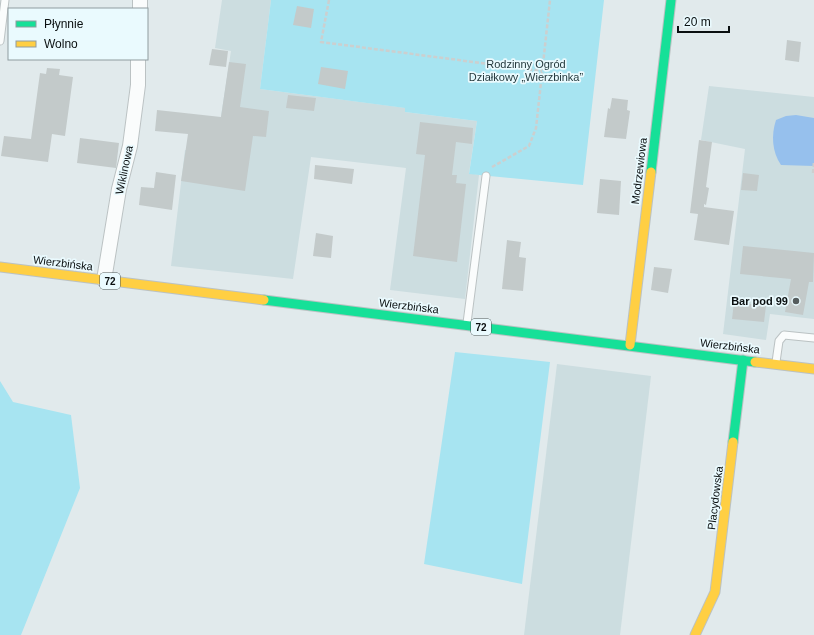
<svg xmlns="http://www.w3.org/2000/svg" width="814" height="635" font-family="Helvetica,sans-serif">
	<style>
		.built { fill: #ccdde0 }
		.green { fill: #a7e4f1 }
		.water { fill: #96c0ed }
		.building { fill: #c3caca }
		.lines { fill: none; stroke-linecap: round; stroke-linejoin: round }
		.lane-casing { stroke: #bbc2c3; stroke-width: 9 }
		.street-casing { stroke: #bbc2c3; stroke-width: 16 }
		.fast-casing { stroke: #bbc2c3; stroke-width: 11 }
		.slow-casing { stroke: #bbc2c3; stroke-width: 11 }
		.path { stroke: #cccfcf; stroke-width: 2.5; stroke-dasharray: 4 2; stroke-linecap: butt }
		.lane { stroke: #fafcfc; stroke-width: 7 }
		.street { stroke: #fafcfc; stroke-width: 14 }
		.fast { stroke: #16e098; stroke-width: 9 }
		.slow { stroke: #ffcf43; stroke-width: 9 }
		.poi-dot { fill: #555c5d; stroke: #eafafe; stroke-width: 1.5 }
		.labels { text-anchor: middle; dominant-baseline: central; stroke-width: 3.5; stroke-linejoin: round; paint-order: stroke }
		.shield { fill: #eafafe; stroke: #4d5657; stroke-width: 1 }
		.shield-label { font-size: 10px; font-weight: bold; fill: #0a0f10 }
		.park-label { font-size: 11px; fill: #1f3438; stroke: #eafafe }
		.street-label { font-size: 11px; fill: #0a0f10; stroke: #eafafe }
		.poi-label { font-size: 11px; font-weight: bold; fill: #0a0f10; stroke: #eafafe; text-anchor: end }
	</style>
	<rect width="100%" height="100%" fill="#e1eaec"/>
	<!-- built -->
	<g class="built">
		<polygon points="222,0 271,0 260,89 406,108 405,112 477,121 469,173 479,175 465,299 390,290 406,168 311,157 293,279 171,266 185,150 215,155 231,51 215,48"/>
		<polygon points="709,86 814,97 814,319 770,314 766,340 723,334 745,149 701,140"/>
		<polygon points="557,364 651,376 620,635 524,635"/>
	</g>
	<!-- green -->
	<g class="green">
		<polygon points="271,0 604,0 583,185 469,174 477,121 405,112 405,108 260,89"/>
		<polygon points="455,352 550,362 522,584 424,564"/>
		<polygon points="0,381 13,402 71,415 80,488 21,635 0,635"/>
	</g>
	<!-- water -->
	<path class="water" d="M 796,115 L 814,118 L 814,166 L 781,165 C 772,152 771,135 776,120 L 786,116 Z"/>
	<!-- building -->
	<g class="building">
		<polygon points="297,6 314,9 311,28 293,25"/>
		<polygon points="787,40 801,42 799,62 785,60"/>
		<polygon points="212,49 228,51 226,67 209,65"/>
		<polygon points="229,62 246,64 240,107 269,111 266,137 253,136 245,191 181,181 188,134 155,131 157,110 221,117"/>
		<polygon points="321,67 348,71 345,89 318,84"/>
		<polygon points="47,68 60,69 59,75 73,77 65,136 52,134 48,162 1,156 4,136 31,139 40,73 46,74"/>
		<polygon points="288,95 316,98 314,111 286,108"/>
		<polygon points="612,98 628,100 627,110 630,111 626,139 604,137 608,108 610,109"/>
		<polygon points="420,122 473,128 472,144 456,142 452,175 457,175 456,183 466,184 457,262 413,256 425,155 416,154"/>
		<polygon points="80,138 119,143 116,168 77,163"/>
		<polygon points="699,140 712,142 706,187 709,188 706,205 704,204 704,207 734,211 729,245 694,240 698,214 690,213"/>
		<polygon points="315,165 354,169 352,184 314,179"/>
		<polygon points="156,172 176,175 172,210 139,205 141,187 154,188"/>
		<polygon points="743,173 759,175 757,191 741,190"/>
		<polygon points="600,179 621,181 619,215 597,213"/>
		<polygon points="316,233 333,236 331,258 313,256"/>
		<polygon points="507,240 521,242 519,257 526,258 523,291 502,289"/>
		<polygon points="743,246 814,253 813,282 809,282 803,315 785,312 791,279 740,274"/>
		<polygon points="654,267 672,269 668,293 651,290"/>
		<polygon points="734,302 766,306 764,322 732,319"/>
	</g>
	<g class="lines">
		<defs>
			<g id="lane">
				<polyline points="0,41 5,0"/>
				<polyline points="467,323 486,176"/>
				<polyline points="776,362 779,341 784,335 814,338"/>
			</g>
			<g id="street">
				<polyline points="140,9 140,0"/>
				<polyline points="104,280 119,189 130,146 138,85 138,59"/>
			</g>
			<g id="fast">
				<polyline points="651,172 671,0"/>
				<polyline points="264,300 755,362"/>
				<polyline points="733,442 743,360"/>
			</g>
			<g id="slow">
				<polyline points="0,267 264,300"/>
				<polyline points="630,345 651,172"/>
				<polyline points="755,362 814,369"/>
				<polyline points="695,635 715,592 733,442"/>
			</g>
		</defs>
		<!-- lane casing -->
		<use href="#lane" class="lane-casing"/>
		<!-- street casing -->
		<use href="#street" class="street-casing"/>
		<!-- fast casing -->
		<use href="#fast" class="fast-casing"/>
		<!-- slow casing -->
		<use href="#slow" class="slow-casing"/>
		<!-- path -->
		<g class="path">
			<polyline points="329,0 321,42 542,71"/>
			<polyline points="492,167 529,146 536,128 550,0"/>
			<polyline points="813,173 814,162"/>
		</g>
		<!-- lane -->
		<use href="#lane" class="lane"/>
		<!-- street -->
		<use href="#street" class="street"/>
		<!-- fast -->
		<use href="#fast" class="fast"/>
		<!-- slow -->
		<use href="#slow" class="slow"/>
	</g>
	<!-- markers -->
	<circle class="poi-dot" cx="796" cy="301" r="4"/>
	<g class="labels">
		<!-- shield labels -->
		<g class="shield">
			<rect x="100" y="273" width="20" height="16" rx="3"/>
			<rect x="471" y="319" width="20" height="16" rx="3"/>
		</g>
		<g class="shield-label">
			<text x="110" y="281">72</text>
			<text x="481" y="327">72</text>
		</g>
		<!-- park labels -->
		<g class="park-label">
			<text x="526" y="64">Rodzinny Ogród<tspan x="526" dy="13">Działkowy „Wierzbinka”</tspan></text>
		</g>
		<!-- street labels -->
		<g class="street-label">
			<text transform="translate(124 170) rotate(-78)">Wiklinowa</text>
			<text transform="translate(639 171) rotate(-83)">Modrzewiowa</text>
			<text transform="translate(63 263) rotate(7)">Wierzbińska</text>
			<text transform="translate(409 306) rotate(7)">Wierzbińska</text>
			<text transform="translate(730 346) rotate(7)">Wierzbińska</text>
			<text transform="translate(715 498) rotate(-83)">Placydowska</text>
		</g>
		<!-- poi labels -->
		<g class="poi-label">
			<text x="788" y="301">Bar pod 99</text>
		</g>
	</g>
	<!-- legend -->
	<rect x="8" y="8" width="140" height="52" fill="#eafafe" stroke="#909c9f"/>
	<rect x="16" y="21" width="20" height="6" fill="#16e098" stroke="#909c9f"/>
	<text x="44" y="28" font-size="12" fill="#0a0f10">Płynnie</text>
	<rect x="16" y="41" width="20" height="6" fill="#ffcf43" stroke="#909c9f"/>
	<text x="44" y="48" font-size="12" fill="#0a0f10">Wolno</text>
	<!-- scale -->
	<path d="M678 26v6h51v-6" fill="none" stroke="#0a0f10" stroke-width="2"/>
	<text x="684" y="26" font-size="12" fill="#0a0f10" stroke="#eafafe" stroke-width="3" paint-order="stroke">20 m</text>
</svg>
